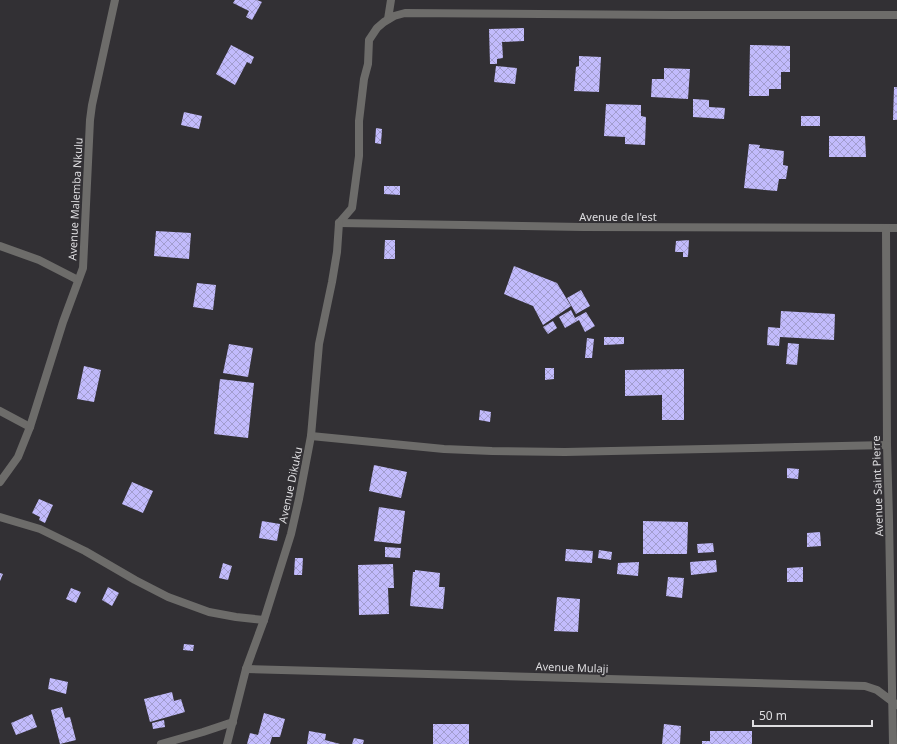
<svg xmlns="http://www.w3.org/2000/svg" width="897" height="744" font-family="'Noto Sans',sans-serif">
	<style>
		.building { fill: url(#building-cross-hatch) }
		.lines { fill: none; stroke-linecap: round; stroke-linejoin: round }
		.street { stroke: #6d6c6a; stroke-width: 8 }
		.labels { text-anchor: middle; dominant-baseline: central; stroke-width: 4; stroke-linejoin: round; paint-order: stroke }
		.street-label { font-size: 11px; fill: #dedde0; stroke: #323034 }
	</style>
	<defs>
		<pattern id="building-cross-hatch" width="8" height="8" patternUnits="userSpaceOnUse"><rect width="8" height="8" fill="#c2bbfc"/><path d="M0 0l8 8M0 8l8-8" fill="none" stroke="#a29dce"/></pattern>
	</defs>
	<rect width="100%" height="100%" fill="#323034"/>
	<!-- building -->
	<g class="building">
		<polygon points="235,0 257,0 262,2 252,20 246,17 249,11 233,3"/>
		<polygon points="524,28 524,41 502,42 503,58 497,59 497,64 490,64 489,29"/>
		<polygon points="231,45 254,57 251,64 247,62 235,85 216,74"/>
		<polygon points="750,45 790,46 790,72 781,72 781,89 769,89 769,96 749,96"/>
		<polygon points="579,56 601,57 599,92 574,91 576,67 579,66"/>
		<polygon points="496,66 517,68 515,84 494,82"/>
		<polygon points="664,68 690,69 688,99 651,97 652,79 664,79"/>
		<polygon points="894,87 897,87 897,120 893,120"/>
		<polygon points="693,99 709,100 709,107 725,108 724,119 693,117"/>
		<polygon points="606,104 641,105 641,116 646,117 645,145 625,144 625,137 604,136"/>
		<polygon points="184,112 202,116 199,129 181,125"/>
		<rect x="801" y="116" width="19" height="10"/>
		<polygon points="376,128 382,129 381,144 375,143"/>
		<polygon points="829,136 865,136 866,157 829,157"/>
		<polygon points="749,144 760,145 759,148 784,151 783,165 788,166 786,179 779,179 777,191 744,188"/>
		<polygon points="384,186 400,186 400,195 384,194"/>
		<polygon points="156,231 191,233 189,259 154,256"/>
		<polygon points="385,240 395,240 395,259 384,259"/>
		<polygon points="689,240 688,257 683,257 683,252 675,252 676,241"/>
		<polygon points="514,266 557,283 571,306 543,325 533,306 504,294"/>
		<polygon points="197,283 216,285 213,310 193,307"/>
		<polygon points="581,290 590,306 576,314 567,298"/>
		<polygon points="571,310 575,318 586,312 595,326 585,332 579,320 565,328 559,317"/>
		<polygon points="781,311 835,314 834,340 780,337 779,346 767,345 768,327 780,328"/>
		<polygon points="553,321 557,328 548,334 543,327"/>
		<polygon points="604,337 624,337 624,344 604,345"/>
		<polygon points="587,338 594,339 592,358 585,358"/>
		<polygon points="788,343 799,344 797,365 786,364"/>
		<polygon points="229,344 253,348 248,377 223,373"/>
		<polygon points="84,366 101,370 94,402 77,399"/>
		<polygon points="545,368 554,368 554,379 545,380"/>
		<polygon points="684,369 684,420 662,420 662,395 625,396 625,370"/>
		<polygon points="220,379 254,383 248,438 214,434"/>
		<polygon points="480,410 491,412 490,422 479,420"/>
		<polygon points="374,465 407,472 401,498 369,491"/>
		<polygon points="787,468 799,469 798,479 787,478"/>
		<polygon points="132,482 153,491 143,513 122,504"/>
		<polygon points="39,499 53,505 45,523 39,520 40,517 32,513"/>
		<polygon points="379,507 405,511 401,543 400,544 374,541"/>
		<polygon points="262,521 280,524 277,541 259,538"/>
		<polygon points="643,521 688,522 687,554 643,554"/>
		<polygon points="820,532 821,546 807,547 807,533"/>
		<polygon points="713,543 714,552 698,553 697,544"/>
		<polygon points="385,547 401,548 400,558 385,557"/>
		<polygon points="566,549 593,551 592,563 565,561"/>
		<polygon points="599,550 612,552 611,560 598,558"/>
		<polygon points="295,558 303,558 302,575 294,575"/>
		<polygon points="716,560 717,572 691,575 690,562"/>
		<polygon points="639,562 638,576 617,574 618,563"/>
		<polygon points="223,563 232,566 228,580 219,578"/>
		<polygon points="393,564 394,588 388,588 389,614 359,615 358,565"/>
		<polygon points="803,567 803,582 787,582 787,568"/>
		<polygon points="415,570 440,573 439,587 445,587 443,609 410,606 413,572 415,572"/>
		<polygon points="0,573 3,574 0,581"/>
		<polygon points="668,577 684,578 682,598 666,596"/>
		<polygon points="108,587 119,593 112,606 102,600"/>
		<polygon points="71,588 81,592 76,603 66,599"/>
		<polygon points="557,597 580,599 578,632 554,631"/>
		<polygon points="184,644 194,645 193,651 183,650"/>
		<polygon points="50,678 68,682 66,694 48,689"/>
		<polygon points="172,692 174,701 181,699 185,712 150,722 144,699"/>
		<polygon points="62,707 65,718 70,717 76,740 60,744 51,710"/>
		<polygon points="264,713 285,719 280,737 272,737 270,744 247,744 250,733 258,735"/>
		<polygon points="32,714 37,727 16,735 11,723"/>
		<polygon points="164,720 165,727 153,729 152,723"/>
		<rect x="433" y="724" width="36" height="20"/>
		<polygon points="664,724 681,726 680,744 662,744"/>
		<polygon points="309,731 326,734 325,740 340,744 307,744"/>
		<polygon points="710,731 752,731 752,744 702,744 702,741 710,741"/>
		<polygon points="354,738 364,740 363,744 352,744"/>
	</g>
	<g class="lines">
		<!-- street -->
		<g class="street">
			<polyline points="388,19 391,0"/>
			<polyline points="339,223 352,208 359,156 359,121 364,79 368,64 369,40 377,28 384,22 394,16 405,13 672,15 897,15"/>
			<polyline points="339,223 583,227 897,228"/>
			<polyline points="886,228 887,445 889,519 893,744"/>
			<polyline points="0,246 39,260 78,280"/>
			<polyline points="0,411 30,427"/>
			<polyline points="311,436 444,449 492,451 565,452 887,445"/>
			<polyline points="0,482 18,457 30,427 63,322 83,268 90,120 92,105 115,0"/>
			<polyline points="0,517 40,529 85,551 135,580 168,597 209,612 236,617 264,620"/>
			<polyline points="246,669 865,686 877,690 897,705"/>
			<polyline points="161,744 203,732 233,722"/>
			<polyline points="227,744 246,669 264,620 291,534 299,499 311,436 319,344 332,282 337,252 339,223"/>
		</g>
	</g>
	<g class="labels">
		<!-- street labels -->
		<g class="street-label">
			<text transform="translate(75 199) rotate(-87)">Avenue Malemba Nkulu</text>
			<text x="618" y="216">Avenue de l'est</text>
			<text transform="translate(290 485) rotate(-78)">Avenue Dikuku</text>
			<text transform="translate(877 486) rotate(-92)">Avenue Saint Pierre</text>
			<text transform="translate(572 667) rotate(2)">Avenue Mulaji</text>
		</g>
	</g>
	<!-- scale -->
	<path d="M753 720v6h119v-6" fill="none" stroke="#dedde0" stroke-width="2"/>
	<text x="759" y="720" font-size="12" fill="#dedde0" stroke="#323034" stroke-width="3" paint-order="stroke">50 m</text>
</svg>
